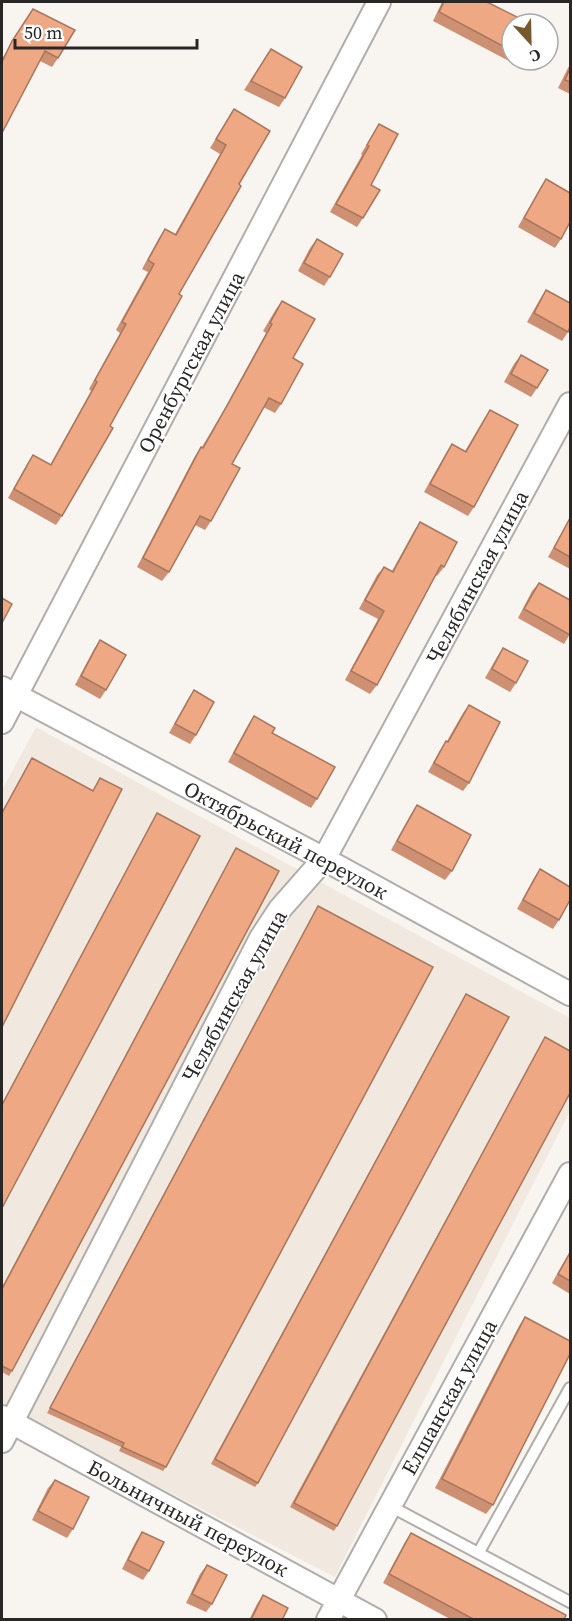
<svg xmlns="http://www.w3.org/2000/svg" width="572" height="1621" font-family="'Source Serif 4',serif">
	<style>
		.built { fill: #f1e9df }
		.lines { fill: none; stroke-linecap: round; stroke-linejoin: round }
		.service-casing { stroke: #b0adaa; stroke-width: 14 }
		.minor-casing { stroke: #b0adaa; stroke-width: 26 }
		.service { stroke: #fff; stroke-width: 10 }
		.minor { stroke: #fff; stroke-width: 22 }
		.wall { fill: #cd9072 }
		.building { fill: #eea884; stroke: #a7765c; stroke-width: 1.5 }
		.labels { text-anchor: middle; dominant-baseline: central; stroke-width: 4.5; stroke-linejoin: round; paint-order: stroke }
		.street-label { font-size: 21px; fill: #292726; stroke: #fff }
	</style>
	<rect width="100%" height="100%" fill="#f8f5f1"/>
	<!-- built -->
	<polygon class="built" points="36,727 570,1018 570,1111 335,1577 2,1407 2,790"/>
	<g class="lines">
		<defs>
			<g id="service">
				<polyline points="390,1506 570,1602"/>
				<polyline points="479,1552 570,1388"/>
			</g>
			<g id="minor">
				<polyline points="2,688 324,859 570,994"/>
				<polyline points="2,722 379,2"/>
				<polyline points="2,1417 375,1620"/>
				<polyline points="2,1441 261,938 280,909 324,859 570,404"/>
				<polyline points="328,1620 570,1174"/>
			</g>
		</defs>
		<!-- service casing -->
		<use href="#service" class="service-casing"/>
		<!-- minor casing -->
		<use href="#minor" class="minor-casing"/>
		<!-- service -->
		<use href="#service" class="service"/>
		<!-- minor -->
		<use href="#minor" class="minor"/>
	</g>
	<!-- wall -->
	<g class="wall">
		<polygon points="442,2 487,2 512,24 512,60 533,60 526,70 433,21"/>
		<polygon points="33,9 58,58 52,67 40,61 2,133 2,59"/>
		<polygon points="271,49 285,98 279,107 244,90"/>
		<polygon points="570,64 570,94 558,88"/>
		<polygon points="234,109 239,184 179,294 110,426 62,516 56,525 8,498 27,464 33,455 50,465 91,391 89,389 120,333 116,330 148,272 142,269 159,238 165,229 175,234 220,154 210,148"/>
		<polygon points="379,124 371,185 363,218 357,227 330,212 362,155 361,154"/>
		<polygon points="546,179 561,239 555,248 518,227 540,188"/>
		<polygon points="317,239 330,277 324,286 298,271 310,248"/>
		<polygon points="546,290 568,332 562,341 527,322 540,299"/>
		<polygon points="282,301 293,358 281,404 275,413 263,407 232,464 211,521 205,530 195,525 169,572 162,581 137,567 195,456 201,447 202,447 222,413 266,333 263,331 276,309"/>
		<polygon points="521,355 537,388 531,397 504,382 514,364"/>
		<polygon points="490,410 474,507 468,516 424,492 446,453 452,444 465,451 484,419"/>
		<polygon points="570,518 570,569 548,557"/>
		<polygon points="420,522 444,567 437,576 436,575 377,685 370,694 345,680 378,619 359,609 377,575 384,567 392,571 414,531"/>
		<polygon points="539,583 570,634 564,644 518,618 532,591"/>
		<polygon points="100,640 106,690 100,699 75,685 94,649"/>
		<polygon points="503,648 516,683 510,692 485,678 497,657"/>
		<polygon points="194,690 196,735 190,744 169,733 188,699"/>
		<polygon points="469,705 469,783 463,791 428,772 440,750 447,741 463,713"/>
		<polygon points="254,716 272,733 317,799 311,808 228,762 248,725"/>
		<polygon points="32,758 93,790 100,778 2,1027 2,812"/>
		<polygon points="417,805 452,871 445,880 391,850 411,814"/>
		<polygon points="157,813 2,1208 2,1104"/>
		<polygon points="236,848 12,1371 9,1376 2,1372 2,1287"/>
		<polygon points="540,869 559,920 553,929 517,909 534,878"/>
		<polygon points="318,906 166,1467 163,1471 119,1451 121,1447 47,1413"/>
		<polygon points="466,994 258,1483 255,1487 211,1464"/>
		<polygon points="545,1037 337,1526 334,1531 290,1507"/>
		<polygon points="570,1251 570,1294 552,1283"/>
		<polygon points="525,1317 493,1505 486,1514 435,1488 519,1326"/>
		<polygon points="55,1480 73,1529 67,1538 32,1520 48,1488"/>
		<polygon points="142,1532 149,1571 143,1580 122,1569 136,1541"/>
		<polygon points="411,1533 564,1620 452,1620 383,1583 405,1542"/>
		<polygon points="207,1565 212,1604 206,1612 186,1603 200,1574"/>
		<polygon points="263,1595 282,1620 249,1620 257,1604"/>
	</g>
	<!-- building -->
	<g class="building">
		<polygon points="444,2 487,2 531,24 512,24 512,51 439,12"/>
		<polygon points="33,9 75,30 58,58 45,51 2,133 2,62 12,41"/>
		<polygon points="271,49 302,67 285,98 251,81"/>
		<polygon points="570,68 570,82 565,80"/>
		<polygon points="234,109 270,131 239,184 241,186 179,294 182,296 110,426 113,428 62,516 14,489 33,455 51,465 97,382 95,380 126,324 122,322 154,264 148,260 165,229 176,235 226,145 216,139"/>
		<polygon points="379,124 398,134 371,185 380,190 363,218 336,204 369,146 367,145"/>
		<polygon points="546,179 570,193 570,222 561,239 524,218"/>
		<polygon points="317,239 343,254 330,277 304,263"/>
		<polygon points="546,290 570,303 570,327 568,332 534,313"/>
		<polygon points="282,301 315,319 293,358 303,364 281,404 269,398 232,464 240,468 211,521 200,516 169,572 143,558 201,447 203,448 228,404 272,324 270,323"/>
		<polygon points="521,355 548,370 537,388 511,374"/>
		<polygon points="490,410 518,425 474,507 430,484 452,444 466,452"/>
		<polygon points="570,518 570,557 554,548"/>
		<polygon points="420,522 457,542 444,567 441,565 377,685 351,671 384,611 365,600 384,567 393,572"/>
		<polygon points="539,583 570,600 570,635 524,609"/>
		<polygon points="2,598 12,604 2,623"/>
		<polygon points="100,640 126,655 106,690 81,676"/>
		<polygon points="503,648 528,661 516,683 492,669"/>
		<polygon points="194,690 214,702 196,735 175,724"/>
		<polygon points="469,705 500,722 469,783 434,763 446,741 448,742"/>
		<polygon points="254,716 275,728 272,733 335,767 317,799 234,753"/>
		<polygon points="32,758 93,791 100,778 122,789 2,1027 2,813"/>
		<polygon points="417,805 471,835 452,871 397,841"/>
		<polygon points="157,813 200,836 2,1208 2,1105"/>
		<polygon points="236,848 279,871 12,1371 2,1366 2,1289"/>
		<polygon points="540,869 570,887 570,900 559,920 523,900"/>
		<polygon points="318,906 433,967 166,1467 122,1447 124,1443 50,1408"/>
		<polygon points="466,994 509,1017 258,1483 215,1459"/>
		<polygon points="545,1037 570,1051 570,1093 337,1526 294,1503"/>
		<polygon points="570,1253 570,1281 558,1274"/>
		<polygon points="525,1317 570,1341 570,1354 493,1505 442,1479"/>
		<polygon points="55,1480 89,1497 73,1529 38,1511"/>
		<polygon points="142,1532 164,1542 149,1571 128,1560"/>
		<polygon points="411,1533 566,1615 564,1620 475,1620 389,1574"/>
		<polygon points="207,1565 227,1575 212,1604 192,1594"/>
		<polygon points="263,1595 288,1608 282,1620 251,1620"/>
	</g>
	<g class="labels">
		<!-- street labels -->
		<g class="street-label">
			<text transform="translate(191 362) rotate(-62)">Оренбургская улица</text>
			<text transform="translate(477 577) rotate(-62)">Челябинская улица</text>
			<text transform="translate(286 840) rotate(28)">Октябрьский переулок</text>
			<text transform="translate(234 996) rotate(-61)">Челябинская улица</text>
			<text transform="translate(449 1397) rotate(-61)">Елшанская улица</text>
			<text transform="translate(188 1518) rotate(28)">Больничный переулок</text>
		</g>
	</g>
	<!-- border -->
	<rect width="572" height="1621" fill="none" stroke="#292726" stroke-width="6"/>
	<!-- north arrow -->
	<g transform="translate(530 42) rotate(158)"><circle r="28" fill="#ffffff" stroke="#a9a9a8" stroke-width="1.5"/>
	<path d="M0-4.5L10 22L0 15L-10 22Z" fill="#78592e"/>
	<text y="-9" font-size="16" font-weight="bold" text-anchor="middle" fill="#292726">С</text>
	</g>
	<!-- scale -->
	<path d="M15 39v9h182v-9" fill="none" stroke="#292726" stroke-width="3"/>
	<text x="24" y="39" font-size="18" fill="#292726" stroke="#ffffff" stroke-width="4.5" paint-order="stroke">50 m</text>
</svg>
